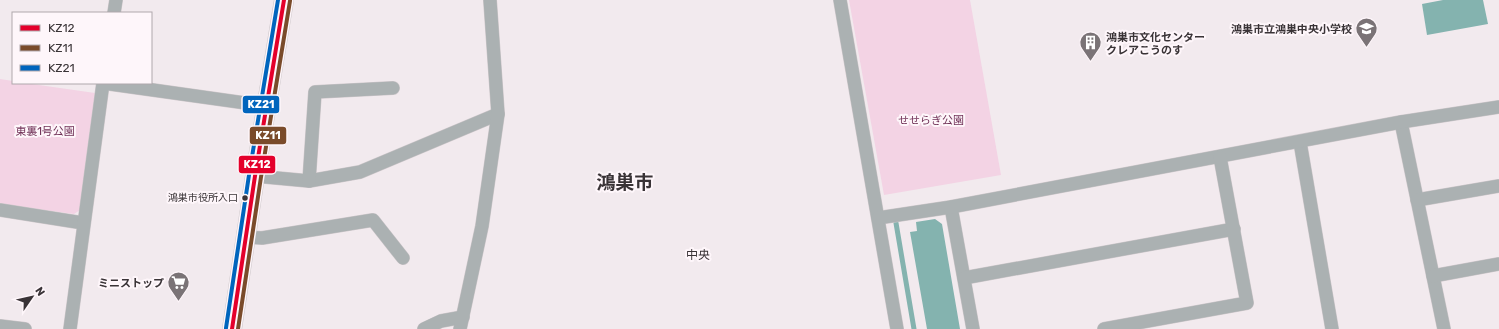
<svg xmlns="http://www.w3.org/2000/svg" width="1499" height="329" font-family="Rubik,'Noto Sans JP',sans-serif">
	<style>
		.green { fill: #f3d3e4 }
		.water { fill: #84b3af }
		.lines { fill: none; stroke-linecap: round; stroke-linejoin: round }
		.stream { stroke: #84b3af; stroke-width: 5 }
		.street-casing { stroke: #ccc6c9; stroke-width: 14 }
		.secondary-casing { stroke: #ccc6c9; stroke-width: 20 }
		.street { stroke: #abb1b2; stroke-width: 13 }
		.secondary { stroke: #abafb1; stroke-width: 18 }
		.bus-1-casing { stroke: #fef6fa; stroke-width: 7 }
		.bus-2-casing { stroke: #fef6fa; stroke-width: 7 }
		.bus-3-casing { stroke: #fef6fa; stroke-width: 7 }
		.bus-1 { stroke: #e4002b; stroke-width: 4 }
		.bus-2 { stroke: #7a4b2a; stroke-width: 4 }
		.bus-3 { stroke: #0065bd; stroke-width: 4 }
		.bus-dot { fill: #393336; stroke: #fef6fa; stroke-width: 1.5 }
		.labels { text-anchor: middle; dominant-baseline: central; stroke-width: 4; stroke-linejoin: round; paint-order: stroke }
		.bus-label { font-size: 10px; fill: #393336; stroke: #fef6fa; text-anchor: end }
		.poi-label { font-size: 11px; font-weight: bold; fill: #393336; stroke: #fef6fa; text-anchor: end }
		.park-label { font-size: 11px; fill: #703157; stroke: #fef6fa }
		.neighbourhood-label { font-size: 12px; fill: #393336; stroke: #fef6fa }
		.town-label { font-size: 19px; font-weight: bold; fill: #393336; stroke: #fef6fa }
		.line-badge { stroke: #fef6fa; stroke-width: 1.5 }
		.badge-label { font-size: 11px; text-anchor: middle; font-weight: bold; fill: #fff }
	</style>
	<rect width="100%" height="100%" fill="#f2eaee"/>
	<!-- green -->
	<g class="green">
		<polygon points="849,0 970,0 1001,175 884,195"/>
		<polygon points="0,79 13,81 13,83 25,83 95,93 80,210 74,214 0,204"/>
	</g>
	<!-- water -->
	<g class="water">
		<polygon points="1443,0 1483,0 1488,24 1427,35 1422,4"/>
		<polygon points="935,219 942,224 960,329 927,329 910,232 917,231 916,222"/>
	</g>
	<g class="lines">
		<!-- stream -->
		<polyline class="stream" points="896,223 914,329"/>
		<defs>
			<g id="street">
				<polyline points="840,0 897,329"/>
				<polyline points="114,13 116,0"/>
				<polyline points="1401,122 1444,329"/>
				<polyline points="1300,142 1332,329"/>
				<polyline points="255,176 309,181 360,172 498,114"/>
				<polyline points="309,181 315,92 393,88"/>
				<polyline points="1417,200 1499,186"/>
				<polyline points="951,207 973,329"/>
				<polyline points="0,210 83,223"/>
				<polyline points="878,218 951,207 1401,122 1499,107"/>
				<polyline points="246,237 262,238 373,220 403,258"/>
				<polyline points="1433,276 1499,264"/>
				<polyline points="964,278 1234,229"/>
				<polyline points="0,326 25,329"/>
				<polyline points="70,329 103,83 267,106"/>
				<polyline points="424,329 441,321 463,317"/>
				<polyline points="460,329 482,226 498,114 490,0"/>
				<polyline points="1104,329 1247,303 1220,157"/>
			</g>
			<polyline id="secondary" points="232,329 255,176 284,0"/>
		</defs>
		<!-- street casing -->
		<use href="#street" class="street-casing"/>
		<!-- secondary casing -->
		<use href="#secondary" class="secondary-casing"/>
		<!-- street -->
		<use href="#street" class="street"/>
		<!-- secondary -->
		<use href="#secondary" class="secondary"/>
		<defs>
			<polyline id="bus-1" points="232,329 255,176 284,0"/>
			<polyline id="bus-2" points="238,329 261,177 290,1"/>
			<polyline id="bus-3" points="226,328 249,175 278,0"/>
		</defs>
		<!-- bus-1 casing -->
		<use href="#bus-1" class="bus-1-casing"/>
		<!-- bus-2 casing -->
		<use href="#bus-2" class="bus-2-casing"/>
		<!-- bus-3 casing -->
		<use href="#bus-3" class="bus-3-casing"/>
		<!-- bus-1 -->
		<use href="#bus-1" class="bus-1"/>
		<!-- bus-2 -->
		<use href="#bus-2" class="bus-2"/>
		<!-- bus-3 -->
		<use href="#bus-3" class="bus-3"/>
	</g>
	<!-- icons -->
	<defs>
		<symbol id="school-pin" viewBox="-11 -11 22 30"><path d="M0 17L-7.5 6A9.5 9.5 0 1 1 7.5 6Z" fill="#7a7376" stroke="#fef6fa"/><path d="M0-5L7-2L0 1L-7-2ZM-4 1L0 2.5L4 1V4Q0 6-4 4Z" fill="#fff"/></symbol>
		<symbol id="building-pin" viewBox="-11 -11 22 30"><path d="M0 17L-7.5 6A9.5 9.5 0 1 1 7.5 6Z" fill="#7a7376" stroke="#fef6fa"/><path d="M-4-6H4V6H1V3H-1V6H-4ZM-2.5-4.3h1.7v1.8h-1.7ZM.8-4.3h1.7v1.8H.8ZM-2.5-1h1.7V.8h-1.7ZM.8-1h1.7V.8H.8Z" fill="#fff"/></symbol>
		<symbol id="supermarket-pin" viewBox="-11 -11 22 30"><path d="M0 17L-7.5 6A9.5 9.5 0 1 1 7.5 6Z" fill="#7a7376" stroke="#fef6fa"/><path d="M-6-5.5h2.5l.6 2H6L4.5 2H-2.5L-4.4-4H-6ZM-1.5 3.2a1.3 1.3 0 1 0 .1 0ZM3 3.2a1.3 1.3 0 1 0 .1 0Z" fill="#fff"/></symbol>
	</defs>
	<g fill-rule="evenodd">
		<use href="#school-pin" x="1354" y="16" width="25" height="34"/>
		<use href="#building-pin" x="1078" y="30" width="25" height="34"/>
		<use href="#supermarket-pin" x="166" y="270" width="25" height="34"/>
	</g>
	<!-- markers -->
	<circle class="bus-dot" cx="245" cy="198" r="3.5"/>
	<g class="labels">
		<!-- bus labels -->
		<g class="bus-label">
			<text x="238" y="198">鴻巣市役所入口</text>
		</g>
		<!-- poi labels -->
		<g class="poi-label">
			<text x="1352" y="29">鴻巣市立鴻巣中央小学校</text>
			<text x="1106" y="37" text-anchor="start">鴻巣市文化センター<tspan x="1106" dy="13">クレアこうのす</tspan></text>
			<text x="164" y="283">ミニストップ</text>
		</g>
		<!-- park labels -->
		<g class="park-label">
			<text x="931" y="120">せせらぎ公園</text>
			<text x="45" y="131">東裏1号公園</text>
		</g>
		<!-- neighbourhood labels -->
		<g class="neighbourhood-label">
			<text x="698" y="255">中央</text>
		</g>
		<!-- town labels -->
		<g class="town-label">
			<text x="625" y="182">鴻巣市</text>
		</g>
	</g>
	<g class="line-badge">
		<rect x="242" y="95" width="38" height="19" rx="4" fill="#0065bd"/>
		<rect x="249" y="126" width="38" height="19" rx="4" fill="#7a4b2a"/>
		<rect x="238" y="155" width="38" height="19" rx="4" fill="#e4002b"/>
	</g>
	<g class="badge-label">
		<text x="261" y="108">KZ21</text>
		<text x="268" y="139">KZ11</text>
		<text x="257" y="168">KZ12</text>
	</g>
	<!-- legend -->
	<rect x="12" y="12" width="140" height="72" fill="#fef6fa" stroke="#afa8ac"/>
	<rect x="20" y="25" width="20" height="6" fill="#e4002b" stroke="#afa8ac"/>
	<text x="48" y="32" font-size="12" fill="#393336">KZ12</text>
	<rect x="20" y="45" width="20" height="6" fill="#7a4b2a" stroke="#afa8ac"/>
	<text x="48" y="52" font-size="12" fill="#393336">KZ11</text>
	<rect x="20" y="65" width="20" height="6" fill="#0065bd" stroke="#afa8ac"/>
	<text x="48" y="72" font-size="12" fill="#393336">KZ21</text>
	<!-- north arrow -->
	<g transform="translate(32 297) rotate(56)" stroke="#fef6fa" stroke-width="3" paint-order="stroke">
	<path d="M0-3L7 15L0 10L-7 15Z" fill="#393336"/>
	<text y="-6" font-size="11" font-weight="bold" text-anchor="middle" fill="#393336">N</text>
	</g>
</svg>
